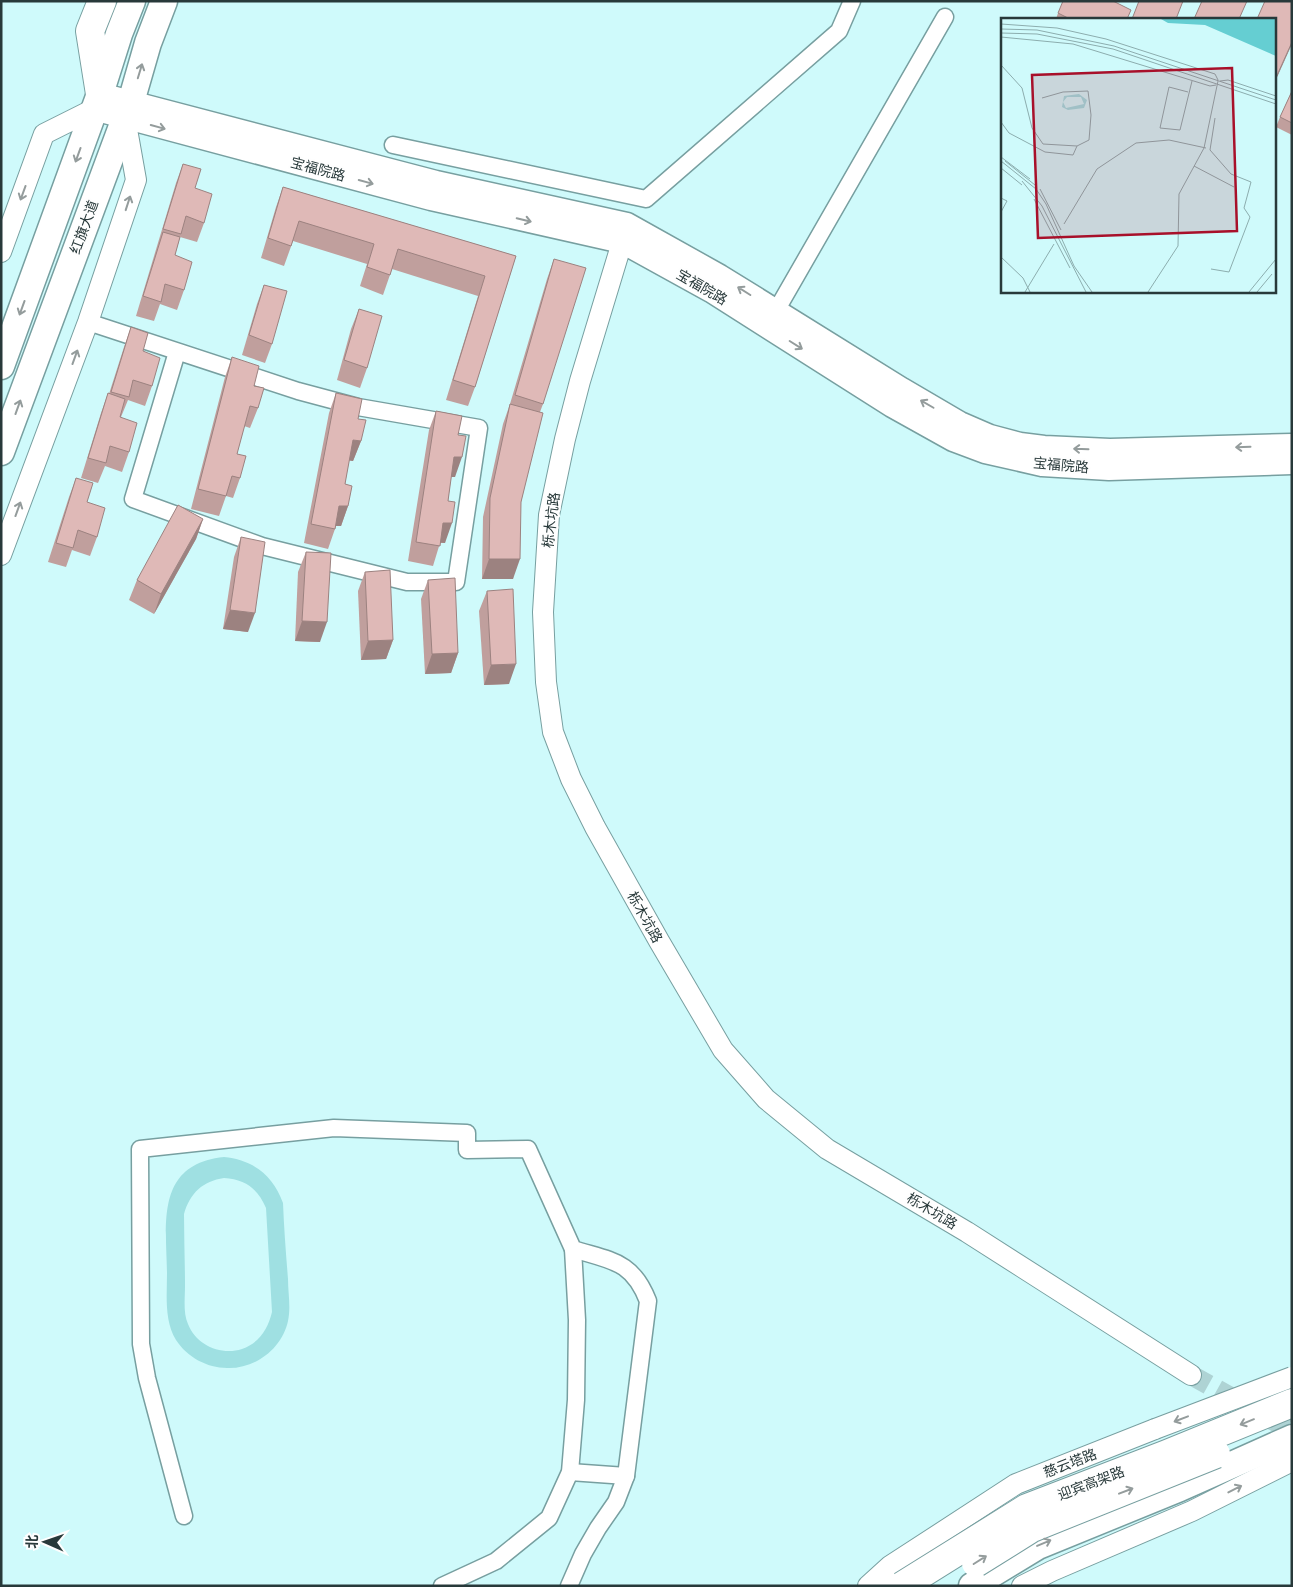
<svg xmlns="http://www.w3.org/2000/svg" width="1293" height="1587" font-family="'DejaVu Sans','Noto Sans SC',sans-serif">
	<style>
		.green { fill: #9fe0e2; fill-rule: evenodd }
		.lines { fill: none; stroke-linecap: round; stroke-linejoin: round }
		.tertiary-tunnel { stroke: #aed3d4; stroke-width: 20; stroke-dasharray: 20 10; stroke-linecap: butt }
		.minor-casing { stroke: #779fa0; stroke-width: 19 }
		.tertiary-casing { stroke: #779fa0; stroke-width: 22 }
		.secondary-casing { stroke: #779fa0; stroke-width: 25 }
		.primary-casing { stroke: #779fa0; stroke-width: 29 }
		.trunk-casing { stroke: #779fa0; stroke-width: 30 }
		.minor { stroke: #fff; stroke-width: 16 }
		.tertiary { stroke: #fff; stroke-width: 20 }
		.secondary { stroke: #fff; stroke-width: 22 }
		.primary { stroke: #fff; stroke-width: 26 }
		.trunk { stroke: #fff; stroke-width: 28 }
		.tertiary-bridge-casing { stroke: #779fa0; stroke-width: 22; stroke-linecap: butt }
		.trunk-bridge-casing { stroke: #779fa0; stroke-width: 30; stroke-linecap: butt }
		.tertiary-bridge { stroke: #fff; stroke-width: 20 }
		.trunk-bridge { stroke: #fff; stroke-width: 28 }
		.wall { fill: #c09f9d }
		.shaded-wall { fill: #9c8280 }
		.building { fill: #dfb9b7; stroke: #9c8280 }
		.oneway { stroke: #949c9c }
		.labels { text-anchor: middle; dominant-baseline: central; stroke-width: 4.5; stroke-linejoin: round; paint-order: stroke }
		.street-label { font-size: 14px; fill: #28393a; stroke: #fefefe }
		.inset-road { fill: none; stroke: #8cadae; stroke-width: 1 }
		.view { fill: #a8102a; fill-opacity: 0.15; stroke: #a8102a; stroke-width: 2.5 }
		.inset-edge { fill: none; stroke: #28393a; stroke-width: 2.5 }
	</style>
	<rect width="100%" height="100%" fill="#cffafb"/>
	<!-- green -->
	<path class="green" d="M 224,1157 C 253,1160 273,1175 283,1203 C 284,1228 286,1254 288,1279 C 288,1293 291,1307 288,1321 C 282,1349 255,1369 227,1368 C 207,1368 187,1357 176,1340 C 164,1320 167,1295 167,1273 C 166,1222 156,1164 224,1157 ZM 224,1178 C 245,1179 258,1189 266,1208 L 272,1312 C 268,1329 259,1343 242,1349 C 221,1356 196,1345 188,1324 C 183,1313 185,1298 185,1286 C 185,1262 184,1238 184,1214 C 190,1193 203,1181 224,1178 Z"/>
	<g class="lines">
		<!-- tertiary-tunnel -->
		<polyline class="tertiary-tunnel" points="1191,1375 1292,1431"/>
		<defs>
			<g id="minor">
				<polyline points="393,145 646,199 839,31 852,1"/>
				<polyline points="776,311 945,17"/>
				<polyline points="88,322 298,391 358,407 479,428 456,582 407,582 262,546 133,499 177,352"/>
				<polyline points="570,1472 626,1476"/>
				<path d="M 184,1516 L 147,1378 L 141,1344 L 140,1149 L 334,1128 L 467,1133 L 467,1150 L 528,1149 L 573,1249 C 611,1261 632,1260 648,1301 L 626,1476 L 616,1502 L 598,1528 L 583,1554 L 569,1586"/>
				<polyline points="442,1586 496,1561 549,1518 570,1472 576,1400 577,1320 573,1249"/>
			</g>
			<g id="tertiary">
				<polyline points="627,226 580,381 565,439 549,515 543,612 546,682 553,732 571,779 595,827 659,941 723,1050 766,1099 827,1149 967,1232 1191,1375"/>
				<polyline points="1,252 44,134 94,109"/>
				<polyline points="1,555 88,322 136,180 125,118"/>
				<polyline points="868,1586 890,1566 1016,1484 1155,1429"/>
				<polyline points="1022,1586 1052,1571 1192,1511 1292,1461"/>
			</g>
			<g id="secondary">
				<polyline points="100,94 436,182 627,224 720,276 902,389 960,423 990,436 1020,444 1044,447 1110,450 1292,445"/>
				<polyline points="94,109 431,199 622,242 711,291 892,406 953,440 985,452 1042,465 1109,469 1292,463"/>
			</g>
			<g id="primary">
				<polyline points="1,366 100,94 119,34 132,1"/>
				<polyline points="1,452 131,102 148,43 164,1"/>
				<polyline points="883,1586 893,1577 919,1561"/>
				<polyline points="972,1586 1038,1546 1180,1488 1292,1438"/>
			</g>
			<polyline id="trunk" points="100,94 90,31 102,1"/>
		</defs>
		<!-- minor casing -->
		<use href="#minor" class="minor-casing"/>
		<!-- tertiary casing -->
		<use href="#tertiary" class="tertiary-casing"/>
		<!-- secondary casing -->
		<use href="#secondary" class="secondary-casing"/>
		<!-- primary casing -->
		<use href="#primary" class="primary-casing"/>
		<!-- trunk casing -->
		<use href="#trunk" class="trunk-casing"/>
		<!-- minor -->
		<use href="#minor" class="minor"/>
		<!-- tertiary -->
		<use href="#tertiary" class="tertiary"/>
		<!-- secondary -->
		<use href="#secondary" class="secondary"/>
		<!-- primary -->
		<use href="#primary" class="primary"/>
		<!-- trunk -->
		<use href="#trunk" class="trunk"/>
		<defs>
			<polyline id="tertiary-bridge" points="1155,1429 1292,1377"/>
			<g id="trunk-bridge">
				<polyline points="976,1563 1032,1528 1216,1454"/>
				<polyline points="902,1586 1027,1508 1167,1454 1292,1403"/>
			</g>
		</defs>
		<!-- tertiary-bridge casing -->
		<use href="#tertiary-bridge" class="tertiary-bridge-casing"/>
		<!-- trunk-bridge casing -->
		<use href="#trunk-bridge" class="trunk-bridge-casing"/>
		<!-- tertiary-bridge -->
		<use href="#tertiary-bridge" class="tertiary-bridge"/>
		<!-- trunk-bridge -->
		<use href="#trunk-bridge" class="trunk-bridge"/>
	</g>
	<!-- wall -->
	<g class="wall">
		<polygon points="1058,13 1128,19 1056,19"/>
		<polygon points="1292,91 1292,135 1276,127 1280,117"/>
		<polygon points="183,164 195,188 204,223 197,242 180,237 175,255 184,290 177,310 160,304 154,321 136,316 176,183"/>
		<polygon points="283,187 516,256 475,387 468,406 446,400 478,296 392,269 383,295 360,286 367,264 293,241 284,266 261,258 276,207"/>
		<polygon points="554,259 543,404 540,412 521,502 513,579 482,579 483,517 503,424 510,404 547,279"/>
		<polygon points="264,285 272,344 265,363 242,355 257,304"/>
		<polygon points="359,309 367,368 360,388 337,380 351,329"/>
		<polygon points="131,327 143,351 152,386 145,406 128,400 121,417 120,417 129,452 122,472 105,466 98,483 81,478 101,413 108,393 109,394 124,347"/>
		<polygon points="232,357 254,386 258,408 250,428 244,426 237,454 240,478 233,498 226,496 219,516 191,509 225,377"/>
		<polygon points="336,393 358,419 361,441 353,461 349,460 345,484 348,506 341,526 336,526 328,549 304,543 329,413"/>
		<polygon points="436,411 458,435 455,477 451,477 448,501 445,543 440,543 433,566 408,561 429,430"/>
		<polygon points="76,478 87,502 97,537 90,556 72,550 66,567 48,562 69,497"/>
		<polygon points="203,519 196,539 154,614 129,600 137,580"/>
		<polygon points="241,537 248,632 223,629 234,557"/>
		<polygon points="306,552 320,642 295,641 298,572"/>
		<polygon points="365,572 393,640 386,659 361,660 358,591"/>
		<polygon points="428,580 458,653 451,673 425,674 421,599"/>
		<polygon points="487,591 509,684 484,685 479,611"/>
	</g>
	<!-- shaded-wall -->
	<g class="shaded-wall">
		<polygon points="1292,42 1292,44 1274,84 1274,82"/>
		<polygon points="353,440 361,441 353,461 345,460"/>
		<polygon points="454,457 462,457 455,477 447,477"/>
		<polygon points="339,506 348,506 341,526 332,526"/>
		<polygon points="203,519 196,539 154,614 161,594"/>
		<polygon points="443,523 452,523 445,543 436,542"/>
		<polygon points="489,559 520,559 513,579 482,579"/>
		<polygon points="230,610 255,613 248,632 223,629"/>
		<polygon points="302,621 327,622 320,642 295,641"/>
		<polygon points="393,640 386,659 361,660 368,641"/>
		<polygon points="458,653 451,673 425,674 432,654"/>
		<polygon points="516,664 509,684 484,685 491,665"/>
	</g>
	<!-- building -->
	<g class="building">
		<polygon points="1063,1 1113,1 1131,10 1127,19 1070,19 1058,13"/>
		<polygon points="1139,1 1183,1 1176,19 1132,19"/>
		<polygon points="1202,1 1247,1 1239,19 1194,19"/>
		<polygon points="1265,1 1292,1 1292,42 1274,82 1274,19 1257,19"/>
		<polygon points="1292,91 1292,123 1280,117"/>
		<polygon points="183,164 201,169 195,188 212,194 204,223 186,216 181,234 163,229"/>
		<polygon points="283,187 516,256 475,387 453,380 485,276 398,249 390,275 367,267 374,244 299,221 291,246 268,238"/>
		<polygon points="163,232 180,237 175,255 192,262 184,290 165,284 161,302 143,296"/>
		<polygon points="554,259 586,268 543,404 515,395"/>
		<polygon points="264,285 287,291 272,344 249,335"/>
		<polygon points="359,309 382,316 367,368 344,360"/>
		<polygon points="131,327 148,333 143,351 160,358 152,386 133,380 129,397 111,392"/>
		<polygon points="232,357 259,366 254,386 264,388 258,408 250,406 237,454 246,456 240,478 232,476 226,496 198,489"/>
		<polygon points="108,393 125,399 120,417 137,423 129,452 110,446 106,463 88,458"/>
		<polygon points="336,393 362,399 358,419 366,420 361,441 353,440 345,484 352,486 348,506 339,506 335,529 311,524"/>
		<polygon points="510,404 543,413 521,502 520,559 489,559 490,498"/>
		<polygon points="436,411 462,416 458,435 466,436 462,457 454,457 448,501 455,502 452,523 443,523 440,546 416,542"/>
		<polygon points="76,478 93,483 87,502 105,508 97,537 78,530 73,548 56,543"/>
		<polygon points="178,505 203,519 161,594 137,580"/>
		<polygon points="241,537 265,542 255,613 230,610"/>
		<polygon points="306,552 331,553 327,622 302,621"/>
		<polygon points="390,570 393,640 368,641 365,572"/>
		<polygon points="455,578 458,653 432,654 428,580"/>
		<polygon points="513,589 516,664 491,665 487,591"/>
	</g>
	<!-- one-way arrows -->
	<defs><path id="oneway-shaft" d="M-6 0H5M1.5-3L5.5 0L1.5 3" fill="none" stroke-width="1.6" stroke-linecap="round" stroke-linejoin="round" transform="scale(1.25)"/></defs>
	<g class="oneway">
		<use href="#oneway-shaft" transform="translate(140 71) rotate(-73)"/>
		<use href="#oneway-shaft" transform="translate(158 127) rotate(15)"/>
		<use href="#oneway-shaft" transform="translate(78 155) rotate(110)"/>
		<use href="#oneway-shaft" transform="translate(366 182) rotate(15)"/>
		<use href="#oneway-shaft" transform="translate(23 193) rotate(110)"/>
		<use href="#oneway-shaft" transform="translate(128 203) rotate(-72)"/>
		<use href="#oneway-shaft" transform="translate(524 220) rotate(13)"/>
		<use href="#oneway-shaft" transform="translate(744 291) rotate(-148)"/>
		<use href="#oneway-shaft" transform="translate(22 308) rotate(110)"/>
		<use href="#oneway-shaft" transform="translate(796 345) rotate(32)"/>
		<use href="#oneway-shaft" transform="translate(75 357) rotate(-70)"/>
		<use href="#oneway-shaft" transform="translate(927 404) rotate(-150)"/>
		<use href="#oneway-shaft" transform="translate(18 407) rotate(-70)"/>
		<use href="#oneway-shaft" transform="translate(1243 447) rotate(178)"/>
		<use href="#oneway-shaft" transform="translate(1081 449) rotate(-178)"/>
		<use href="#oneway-shaft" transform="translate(18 509) rotate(-70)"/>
		<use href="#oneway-shaft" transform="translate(1181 1419) rotate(159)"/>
		<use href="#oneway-shaft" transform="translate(1247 1422) rotate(158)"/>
		<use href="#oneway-shaft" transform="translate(1235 1489) rotate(-27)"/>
		<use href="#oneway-shaft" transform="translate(1126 1491) rotate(-21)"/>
		<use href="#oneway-shaft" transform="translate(1044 1543) rotate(-23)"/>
		<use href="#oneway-shaft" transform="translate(980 1560) rotate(-32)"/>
	</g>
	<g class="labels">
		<!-- street labels -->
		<g class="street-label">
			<text transform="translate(318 169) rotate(15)">宝福院路</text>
			<text transform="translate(84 227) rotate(-70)">红旗大道</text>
			<text transform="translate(702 287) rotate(30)">宝福院路</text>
			<text transform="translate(1061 465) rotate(5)">宝福院路</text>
			<text transform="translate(551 520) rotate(-83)">栎木坑路</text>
			<text transform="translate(645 917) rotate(61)">栎木坑路</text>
			<text transform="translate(932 1211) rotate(31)">栎木坑路</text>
			<text transform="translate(1070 1463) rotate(-21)">慈云塔路</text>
			<text transform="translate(1091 1483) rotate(-21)">迎宾高架路</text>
		</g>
	</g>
	<!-- overview -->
	<g transform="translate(1001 18)">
		<rect width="275" height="275" fill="#cffafb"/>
		<path d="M 78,76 L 86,82 L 83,90 L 67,92 L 61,89 L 63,78 ZM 66,79 L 80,79 L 83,86 L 65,90 L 62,84 Z" fill="#9fe0e2" fill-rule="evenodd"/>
		<path d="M 160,1 L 275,1 L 275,38 L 204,7 L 167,5 Z" fill="#65ced2"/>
		<path class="inset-road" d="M 0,6 L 56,10 L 105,21 L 214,56 L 217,62M 0,11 L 36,12 L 113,28 L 275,82M 0,15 L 36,16 L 112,31 L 275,86M 0,19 L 72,26 L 209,68 L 215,67M 0,47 L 21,70 L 31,110 L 42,126 L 76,128M 219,63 L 227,62 L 275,78M 187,74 L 168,69 L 159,110 L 179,112 L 191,63M 0,104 L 8,115 L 44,134 L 72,137 L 76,128 L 88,122 L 90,97 L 87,73 L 62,74 L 41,80M 0,139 L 29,161M 0,143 L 35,171 L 45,186 L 73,248 L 91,274M 4,143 L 34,167M 193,148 L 233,169M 0,150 L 21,167M 21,163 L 41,188 L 85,274M 39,171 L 60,212M 0,180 L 6,183 L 0,194M 33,181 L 69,250M 63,206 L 96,151 L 135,125 L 168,122 L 205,130M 0,239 L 22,260 L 29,274M 210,251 L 228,254 L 249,199 L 243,190 L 250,164 L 230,156 L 209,132 L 214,100M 24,274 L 53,226M 147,274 L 177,228 L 178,176 L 203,130 L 217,63M 248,274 L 275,241M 256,274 L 271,256"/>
		<path class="view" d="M 231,50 L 236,213 L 37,220 L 31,57 Z"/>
		<rect width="275" height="275" class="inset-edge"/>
	</g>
	<!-- border -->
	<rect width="1293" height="1587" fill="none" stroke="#28393a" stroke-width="5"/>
	<!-- north arrow -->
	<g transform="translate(45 1542) rotate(272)" stroke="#fefefe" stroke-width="4" paint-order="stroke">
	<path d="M0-4L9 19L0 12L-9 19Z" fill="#28393a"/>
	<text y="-8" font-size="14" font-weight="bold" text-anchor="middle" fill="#28393a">北</text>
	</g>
</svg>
